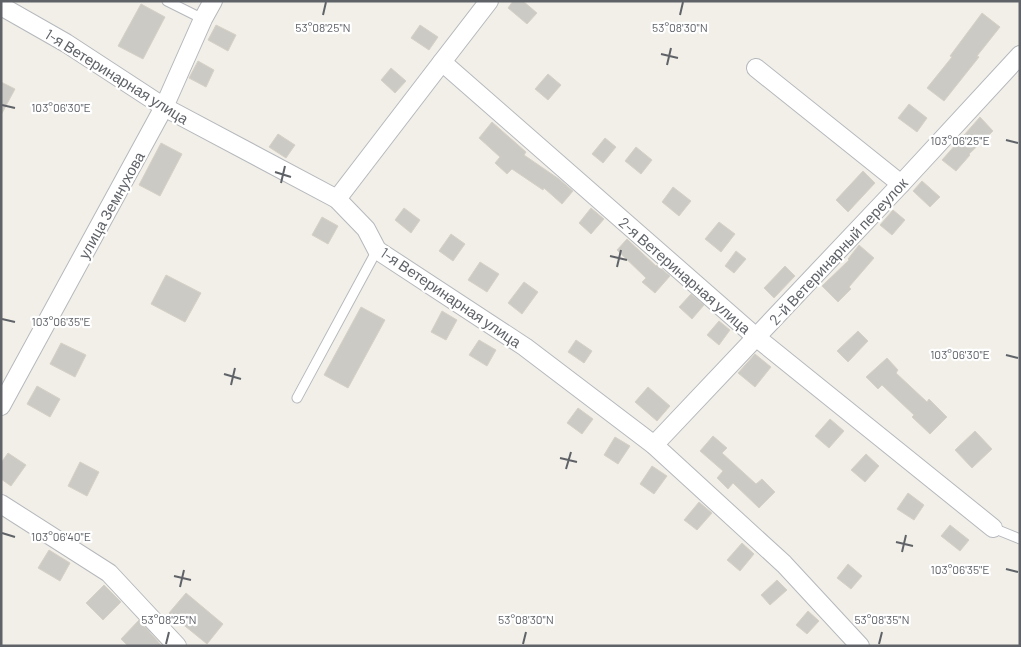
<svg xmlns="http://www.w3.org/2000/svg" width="1021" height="647" font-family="Barlow,sans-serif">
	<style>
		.building { fill: #cccac5; stroke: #d6d1c6 }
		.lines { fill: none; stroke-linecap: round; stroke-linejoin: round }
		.lane-casing { stroke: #b5b8bc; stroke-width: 11 }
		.street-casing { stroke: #b5b8bc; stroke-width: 20 }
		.lane { stroke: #fff; stroke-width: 9 }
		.street { stroke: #fff; stroke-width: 18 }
		.ticks { fill: none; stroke: #5f6368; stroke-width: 2 }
		.labels { text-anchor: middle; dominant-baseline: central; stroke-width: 4.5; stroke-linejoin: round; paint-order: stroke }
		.street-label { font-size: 15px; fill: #5f6368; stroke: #fff }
		.ticks-label { font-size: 12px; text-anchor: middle; fill: #5f6368; stroke: #fff; stroke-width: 4.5; stroke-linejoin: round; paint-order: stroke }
	</style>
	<rect width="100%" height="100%" fill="#f1efe8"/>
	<!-- building -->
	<g class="building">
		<polygon points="513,1 523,1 537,13 527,24 508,8"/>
		<polygon points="141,4 165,17 143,59 118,46"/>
		<polygon points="982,13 1000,27 977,56 979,57 944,101 927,88 952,57 950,56"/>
		<polygon points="216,25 236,35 228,51 208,40"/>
		<polygon points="420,25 438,37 429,50 411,38"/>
		<polygon points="198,61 214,70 206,87 189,78"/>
		<polygon points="391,68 406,81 395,93 381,80"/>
		<polygon points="548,74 561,85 548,100 535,89"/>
		<polygon points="1,82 15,89 1,115"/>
		<polygon points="909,104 927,118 917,132 898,118"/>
		<polygon points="980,117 993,131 969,154 970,155 956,171 942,160"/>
		<polygon points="492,122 526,152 524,155 559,179 573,191 562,204 544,188 543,190 512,169 507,174 495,163 500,157 479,138"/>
		<polygon points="278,134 295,145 286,158 269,147"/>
		<polygon points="605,138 616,147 603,163 592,154"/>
		<polygon points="161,143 182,154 160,196 139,185"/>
		<polygon points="636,147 652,160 641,174 625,161"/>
		<polygon points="863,171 875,183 848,212 836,200"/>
		<polygon points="922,181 940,197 930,207 913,191"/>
		<polygon points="673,187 691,201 679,216 662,202"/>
		<polygon points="404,208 420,220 411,233 395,220"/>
		<polygon points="591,208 604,219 591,234 579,223"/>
		<polygon points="893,210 905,220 892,235 880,225"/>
		<polygon points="322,217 338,226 328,244 312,235"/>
		<polygon points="719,222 735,234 721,252 705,239"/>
		<polygon points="451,234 465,244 453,261 439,251"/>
		<polygon points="627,239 656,266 657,265 670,276 655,293 642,282 646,278 617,250"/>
		<polygon points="859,245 874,258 849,287 851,289 838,302 822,286 849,260 848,259"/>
		<polygon points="736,251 746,259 734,273 725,266"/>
		<polygon points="480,262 499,274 487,292 468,280"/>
		<polygon points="785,266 795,276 774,298 764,288"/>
		<polygon points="166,275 201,293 185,322 151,304"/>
		<polygon points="524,282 538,292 522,314 508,303"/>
		<polygon points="691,294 704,305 692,319 679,307"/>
		<polygon points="361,307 385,320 348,388 324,375"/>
		<polygon points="442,311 457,320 446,340 431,332"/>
		<polygon points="719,321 730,330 719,345 707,335"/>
		<polygon points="858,331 868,341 848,362 837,351"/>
		<polygon points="479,340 496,350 487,366 469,355"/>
		<polygon points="576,340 592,351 584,363 568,352"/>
		<polygon points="61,343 86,355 75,377 50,364"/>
		<polygon points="755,354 771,367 755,387 738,373"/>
		<polygon points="887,358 898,370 896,373 927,402 929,399 947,417 930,434 912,417 914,415 882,385 878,389 866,377"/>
		<polygon points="37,386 60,399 50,417 27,404"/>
		<polygon points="648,387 670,406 657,421 635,402"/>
		<polygon points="578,408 593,419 582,434 567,423"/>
		<polygon points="830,419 844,431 829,448 815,436"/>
		<polygon points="975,431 992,449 972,468 955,450"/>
		<polygon points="713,436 727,448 722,453 756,484 762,479 775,492 759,508 733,483 728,489 717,478 723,471 700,451"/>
		<polygon points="615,437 630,446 618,464 604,455"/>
		<polygon points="8,453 26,465 11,486 1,479 1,463"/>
		<polygon points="866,454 879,466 865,482 851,470"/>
		<polygon points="80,462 99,472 87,496 68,486"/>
		<polygon points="652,466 667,476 654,494 640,484"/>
		<polygon points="908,493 924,505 914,520 897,509"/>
		<polygon points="699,502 712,513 697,530 684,520"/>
		<polygon points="950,525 969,540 960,551 941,536"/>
		<polygon points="742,543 754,554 740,571 727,560"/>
		<polygon points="49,550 70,563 60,581 38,568"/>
		<polygon points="848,564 862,576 851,589 837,578"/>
		<polygon points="777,580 787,590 770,605 761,595"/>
		<polygon points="104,585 121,602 103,620 86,603"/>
		<polygon points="186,593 223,624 207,644 169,613"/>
		<polygon points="808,611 819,621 807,634 796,625"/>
		<polygon points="139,620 162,646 128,646 121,639"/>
	</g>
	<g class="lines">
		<defs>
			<g id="lane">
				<polyline points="167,1 203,19"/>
				<polyline points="297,398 377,250"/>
				<polyline points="993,528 1020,539"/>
			</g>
			<g id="street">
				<polyline points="489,1 442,62 756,337 993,528"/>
				<polyline points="1,6 66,43 164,107 337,199 366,229 377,250 525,347 654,445 784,564 860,646"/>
				<polyline points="756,68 901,184"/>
				<polyline points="337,199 442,62"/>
				<polyline points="1,406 164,107 203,19 213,1"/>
				<polyline points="654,445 901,184 1020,55"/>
				<polyline points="1,504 109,573 177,646"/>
			</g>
		</defs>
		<!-- lane casing -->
		<use href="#lane" class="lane-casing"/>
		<!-- street casing -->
		<use href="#street" class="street-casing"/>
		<!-- lane -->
		<use href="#lane" class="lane"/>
		<!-- street -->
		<use href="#street" class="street"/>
	</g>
	<!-- ticks -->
	<path class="ticks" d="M 323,15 L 326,2M 680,15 L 683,2M 661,54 L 678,58M 667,65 L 671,48M 2,105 L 15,108M 1006,140 L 1018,143M 275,172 L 291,177M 281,183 L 285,166M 610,256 L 627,260M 617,267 L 621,250M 2,319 L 15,322M 1006,355 L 1018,358M 224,374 L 241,379M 231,385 L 235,368M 560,458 L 577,462M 566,469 L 571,452M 2,533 L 15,537M 896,542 L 913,546M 902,552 L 906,535M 1006,569 L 1018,572M 174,576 L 191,580M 180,587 L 184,570M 166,644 L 169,632M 523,644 L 526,632M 879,644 L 882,632"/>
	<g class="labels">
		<!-- street labels -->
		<g class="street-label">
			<text transform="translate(117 76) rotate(32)">1-я Ветеринарная улица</text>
			<text transform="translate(111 205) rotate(-61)">улица Земнухова</text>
			<text transform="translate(838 251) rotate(-47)">2-й Ветеринарный переулок</text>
			<text transform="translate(685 275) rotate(41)">2-я Ветеринарная улица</text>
			<text transform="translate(451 297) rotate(34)">1-я Ветеринарная улица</text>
		</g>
	</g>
	<g class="ticks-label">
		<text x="323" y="32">53°08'25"N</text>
		<text x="680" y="32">53°08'30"N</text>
		<text x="61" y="112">103°06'30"E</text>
		<text x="960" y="145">103°06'25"E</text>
		<text x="61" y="326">103°06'35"E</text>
		<text x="960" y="359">103°06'30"E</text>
		<text x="61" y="541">103°06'40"E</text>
		<text x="960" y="574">103°06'35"E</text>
		<text x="169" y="624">53°08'25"N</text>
		<text x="526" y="624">53°08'30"N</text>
		<text x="882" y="624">53°08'35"N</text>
	</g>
	<!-- border -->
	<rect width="1021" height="647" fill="none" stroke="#5f6368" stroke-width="5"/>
</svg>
